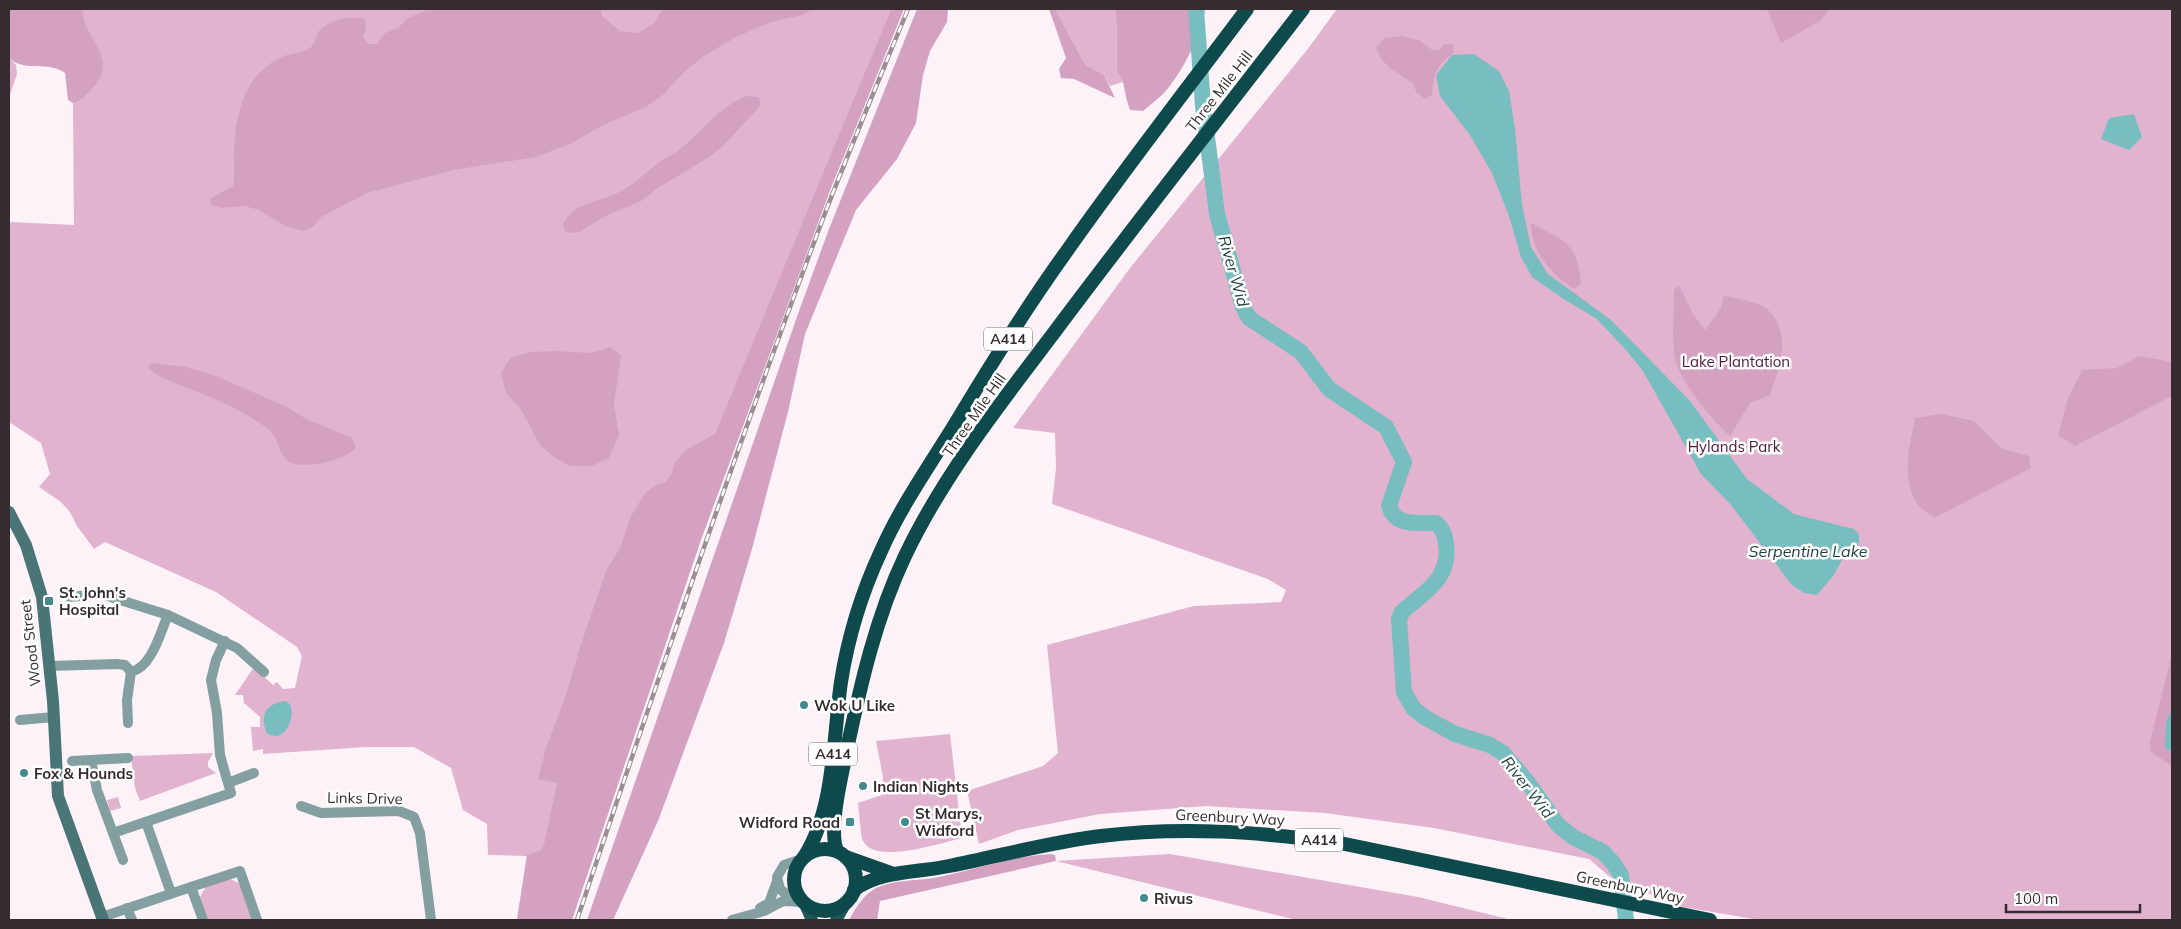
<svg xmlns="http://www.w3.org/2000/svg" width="2181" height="929" font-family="Mulish,sans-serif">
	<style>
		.green { fill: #e1b3ce }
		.forest { fill: #d4a2c0 }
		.water { fill: #78bdbf }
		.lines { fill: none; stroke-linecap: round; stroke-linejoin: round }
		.river { stroke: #78bdbf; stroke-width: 16 }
		.minor { stroke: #839f9f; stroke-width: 10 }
		.secondary { stroke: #4a7576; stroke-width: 12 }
		.primary { stroke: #1d5859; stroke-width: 12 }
		.trunk { stroke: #0e4a4c; stroke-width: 14 }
		.rail-casing { stroke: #998f95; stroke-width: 4.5 }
		.rail { stroke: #fff; stroke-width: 2.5; stroke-dasharray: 8; stroke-linecap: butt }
		.poi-dot { fill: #428a8d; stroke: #fff; stroke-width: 2 }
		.labels { text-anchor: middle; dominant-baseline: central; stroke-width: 5; stroke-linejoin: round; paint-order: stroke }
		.shield { fill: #fff; stroke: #726b6f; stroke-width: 1 }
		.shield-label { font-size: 14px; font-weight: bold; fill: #352b31 }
		.street-label { font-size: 15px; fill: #352b31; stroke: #fff }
		.park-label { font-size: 15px; fill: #51173f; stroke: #fff }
		.poi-label { font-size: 15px; font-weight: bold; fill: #352b31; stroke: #fff; text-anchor: start }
		.water-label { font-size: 16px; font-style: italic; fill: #1c3e3f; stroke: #fff }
	</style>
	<rect width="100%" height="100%" fill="#fcf2f8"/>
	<!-- green -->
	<g class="green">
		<polygon points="76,9 891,9 517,920 527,856 488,855 487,824 463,810 451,768 414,747 365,747 263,754 263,749 253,751 251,727 260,727 260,717 244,703 243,695 235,695 254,667 273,685 277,682 283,689 295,688 302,656 297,647 216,592 105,542 94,549 77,526 70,512 61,502 39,487 50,474 41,443 9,422 9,224 11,222 74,225 73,103"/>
		<polygon points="1055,9 1116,9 1117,71 1123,82 1110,86 1104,75 1085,64"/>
		<polygon points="1337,9 2172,9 2172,920 1759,920 1678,906 1610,877 1589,859 1434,828 1325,813 1206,806 1100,814 1018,830 979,844 967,791 1043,766 1058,753 1047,645 1194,606 1281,602 1286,590 1268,579 1052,504 1056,468 1055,433 1013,428 1130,268 1307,50"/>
		<polygon points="9,58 16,65 17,74 9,98"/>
		<path d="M 950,734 L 962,838 C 941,843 875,865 863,841 C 861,839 859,810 858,803 L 882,795 L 883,777 L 876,741 Z"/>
		<polygon points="213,753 208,762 208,767 216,773 140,801 135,788 131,756"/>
		<polygon points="118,797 121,808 110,811 107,800"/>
		<polygon points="1170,854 1418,897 1512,920 1297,920 1056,861"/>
		<polygon points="228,878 241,884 253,917 251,920 207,920 199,899 206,886"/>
	</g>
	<!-- forest -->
	<g class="forest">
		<path d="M 9,9 L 83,9 C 81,36 118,55 96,84 C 88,93 84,99 73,103 L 68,100 L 65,73 C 47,60 25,73 9,58 Z"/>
		<path d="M 429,9 L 601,9 L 602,16 L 620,31 L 638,33 L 654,23 L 663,9 L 813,9 L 802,15 L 771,22 L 736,37 L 704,56 L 684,72 L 664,94 L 646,107 L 601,126 L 572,143 L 536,157 L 453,170 L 367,193 L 321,217 L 314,226 L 303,231 L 285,226 L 259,210 L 245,206 L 221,208 L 211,205 L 210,199 L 233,186 C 235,177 234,169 234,160 C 234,129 239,88 265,68 C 270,63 278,58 284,56 C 293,53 306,53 313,45 C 316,41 316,35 319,31 C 331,19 349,15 365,19 L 366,29 L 363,37 L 368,44 L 377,44 L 385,33 L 398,28 L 408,18 Z"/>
		<polygon points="891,9 904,9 831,188 701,540 572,920 517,920 527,855 540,851 544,845 557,783 538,779 546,748 566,695 581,644 606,571 620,548 631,516 645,493 656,485 666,482 672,473 675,462 687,449 715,434"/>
		<polygon points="917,9 948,9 947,22 930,51 923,75 916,123 897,159 856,210 805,334 788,412 752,549 724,643 658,821 613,920 587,920 799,311 829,229"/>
		<polygon points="1049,9 1055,9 1085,64 1104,75 1115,98 1074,79 1061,78 1059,69 1066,58"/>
		<path d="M 1116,9 L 1205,9 C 1204,31 1180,76 1164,93 C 1158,99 1150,105 1143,111 L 1130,110 L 1127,101 L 1123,82 L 1117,71 Z"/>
		<polygon points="1767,9 1830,9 1820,21 1781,43"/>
		<path d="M 1401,36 L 1419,40 L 1432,50 L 1439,50 L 1444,44 L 1453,44 L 1454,53 C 1437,64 1433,75 1432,95 L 1425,99 L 1416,92 L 1414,84 L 1391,69 L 1382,60 L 1376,48 L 1385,38 Z"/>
		<path d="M 746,96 L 758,97 L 761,105 L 723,146 L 709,157 L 658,188 L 641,201 L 603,217 L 580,232 L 572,233 L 565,231 L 563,224 C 575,199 609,202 628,187 C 640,179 650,169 661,161 C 666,157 673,155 678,151 C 702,132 716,109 746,96 Z"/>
		<path d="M 1531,223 C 1563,240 1578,243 1581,283 L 1574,289 C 1551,274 1531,251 1531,223 Z"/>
		<path d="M 1679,285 L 1693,314 L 1705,330 L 1721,308 L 1724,296 C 1735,298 1761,302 1768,310 C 1793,335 1779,367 1770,395 L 1750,403 L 1730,436 C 1713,421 1675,376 1674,353 C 1672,332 1674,311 1674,290 Z"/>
		<polygon points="610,347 621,355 614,405 619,435 609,458 592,466 570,466 554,457 540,445 520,408 506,393 501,373 511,357 532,352 554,351 592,353"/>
		<polygon points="2139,356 2172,362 2172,396 2075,446 2058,435 2068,398 2082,370 2117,368"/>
		<path d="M 151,363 L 187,367 L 216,376 L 287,407 L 308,420 L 352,438 L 356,448 C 344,460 309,469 292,463 C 278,458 280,438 269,430 C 238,405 195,392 159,376 L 148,368 Z"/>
		<path d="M 1941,414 L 1974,421 L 2002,449 L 2029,456 L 2031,468 L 1934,518 C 1928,513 1920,508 1916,502 C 1901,476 1910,445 1915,418 Z"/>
		<polygon points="2172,653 2172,766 2151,752 2150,742"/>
		<path d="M 1051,854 L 1055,855 L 1056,861 L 880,901 L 877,920 L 849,920 C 855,909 864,894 876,888 C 892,880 915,881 933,878 C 972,871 1011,856 1051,854 Z"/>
	</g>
	<!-- water -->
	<g class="water">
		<polygon points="1474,54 1499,71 1509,91 1515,128 1522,205 1531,247 1548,274 1611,320 1690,401 1747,479 1794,514 1854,529 1859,534 1859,544 1844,556 1834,575 1817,595 1804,593 1792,585 1731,505 1701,474 1643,371 1626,350 1597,319 1562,298 1532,277 1521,257 1509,216 1492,173 1470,135 1440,96 1436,75 1452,55"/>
		<polygon points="2134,114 2142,137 2129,150 2101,139 2109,118"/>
		<polygon points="2172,686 2172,751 2165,749 2166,723 2171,710"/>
		<path d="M 285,701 L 290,704 C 296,718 284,745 267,733 C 259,716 266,703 285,701 Z"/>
		<polygon points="1616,886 1628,888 1629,920 1619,920"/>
	</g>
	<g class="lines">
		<!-- river -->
		<path class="river" d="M 1196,9 L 1203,106 L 1217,214 L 1243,307 L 1249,318 L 1301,352 L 1329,389 L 1386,427 L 1404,462 L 1389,506 C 1396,528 1418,522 1436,523 C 1443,529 1445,535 1446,544 C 1451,579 1424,592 1402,612 L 1399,619 L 1404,692 L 1413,708 L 1424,717 L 1455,734 L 1490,745 L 1503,753 L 1529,784 L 1558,825 L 1573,837 L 1603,852 L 1613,863 L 1621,875 L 1626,920"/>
		<!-- minor -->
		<g class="minor">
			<polyline points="69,597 101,594 168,615 237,648 264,672"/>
			<polyline points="225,641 216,660 211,680 217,713 220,755 227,780"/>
			<polyline points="50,666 117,664 125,665 131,672"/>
			<polyline points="20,720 54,717"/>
			<path d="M 128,723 L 127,700 L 131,672 C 152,667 160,633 168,615"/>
			<polyline points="91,760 97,790 123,860"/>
			<polyline points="72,761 128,758"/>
			<polyline points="301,806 321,813 399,811 414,817 420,833 431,920"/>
			<polyline points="146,822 171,893"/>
			<polyline points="113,833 231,793 228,783 254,773"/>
			<polyline points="191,887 240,871 257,920"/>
			<polyline points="795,901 780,889 777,877 784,865 802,859"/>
			<polyline points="127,908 132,920"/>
			<polyline points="760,908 769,903 777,881"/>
			<polyline points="102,917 191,887 203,920"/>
			<polyline points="732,920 764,911 783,901 803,902"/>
		</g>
		<!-- secondary -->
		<polyline class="secondary" points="9,512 26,545 42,597 53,701 58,796 103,920"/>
		<!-- primary -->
		<g class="primary">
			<polyline points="805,904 812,920"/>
			<polyline points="836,920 847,901"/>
		</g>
		<!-- trunk -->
		<g class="trunk">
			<circle cx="825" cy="880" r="31"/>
			<path d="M 837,851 C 828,829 842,774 847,749 C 861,683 876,617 905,556 C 943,476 1000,404 1053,334 C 1135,224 1220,117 1303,9"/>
			<path d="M 804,857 C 835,809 833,737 841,682 C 848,637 862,592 881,551 C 900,508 927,469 952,429 C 989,367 1027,306 1069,248 C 1126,167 1187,89 1247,9"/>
			<polyline points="846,857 894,874"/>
			<path d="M 854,890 C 881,870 917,873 949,866 C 1000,856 1050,842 1101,836 C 1182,826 1260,832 1340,843 L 1710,920"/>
		</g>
		<defs>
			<path id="rail" d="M 577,920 C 657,682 738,443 827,208 C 853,141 881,75 908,9"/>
		</defs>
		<!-- rail casing -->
		<use href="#rail" class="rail-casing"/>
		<!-- rail -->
		<use href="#rail" class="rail"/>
	</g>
	<!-- markers -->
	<g class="poi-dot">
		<rect x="44" y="596" width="10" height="10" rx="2.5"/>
		<circle cx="804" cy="705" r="5"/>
		<circle cx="24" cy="773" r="5"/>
		<circle cx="863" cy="786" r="5"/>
		<rect x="845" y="817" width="10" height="10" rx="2.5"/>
		<circle cx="905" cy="822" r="5"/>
		<circle cx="1144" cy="898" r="5"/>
	</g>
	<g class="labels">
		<!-- shield labels -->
		<g class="shield">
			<rect x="984" y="327.5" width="48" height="23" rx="4"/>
			<rect x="809" y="742.5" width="48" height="23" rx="4"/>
			<rect x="1295" y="828.5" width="48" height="23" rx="4"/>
		</g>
		<g class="shield-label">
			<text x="1008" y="339">A414</text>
			<text x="833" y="754">A414</text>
			<text x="1319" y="840">A414</text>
		</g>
		<!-- street labels -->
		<g class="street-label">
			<text transform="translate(1219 91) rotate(-52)">Three Mile Hill</text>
			<text transform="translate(974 415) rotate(-55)">Three Mile Hill</text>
			<text transform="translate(30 643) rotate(-97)">Wood Street</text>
			<text transform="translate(365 798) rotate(1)">Links Drive</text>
			<text transform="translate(1230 817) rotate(3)">Greenbury Way</text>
			<text transform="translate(1630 887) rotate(12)">Greenbury Way</text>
		</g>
		<!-- park labels -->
		<g class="park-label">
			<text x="1736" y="361">Lake Plantation</text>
			<text x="1734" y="446">Hylands Park</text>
		</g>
		<!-- poi labels -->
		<g class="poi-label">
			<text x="59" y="592">St. John's<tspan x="59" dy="17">Hospital</tspan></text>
			<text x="814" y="705">Wok U Like</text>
			<text x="34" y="773">Fox &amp; Hounds</text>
			<text x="873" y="786">Indian Nights</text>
			<text x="915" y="813">St Marys,<tspan x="915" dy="17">Widford</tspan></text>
			<text x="840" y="822" text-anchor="end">Widford Road</text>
			<text x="1154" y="898">Rivus</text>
		</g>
		<!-- water labels -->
		<g class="water-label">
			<text transform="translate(1234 271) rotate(74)">River Wid</text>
			<text x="1808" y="551">Serpentine Lake</text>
			<text transform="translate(1528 787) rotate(52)">River Wid</text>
		</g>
	</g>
	<!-- border -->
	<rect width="2181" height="929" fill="none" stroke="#352b31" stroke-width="20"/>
	<!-- scale -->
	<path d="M2006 904v8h134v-8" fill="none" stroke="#352b31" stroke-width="2.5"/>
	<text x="2014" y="904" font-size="15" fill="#352b31" stroke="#ffffff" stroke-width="4" paint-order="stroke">100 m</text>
</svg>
